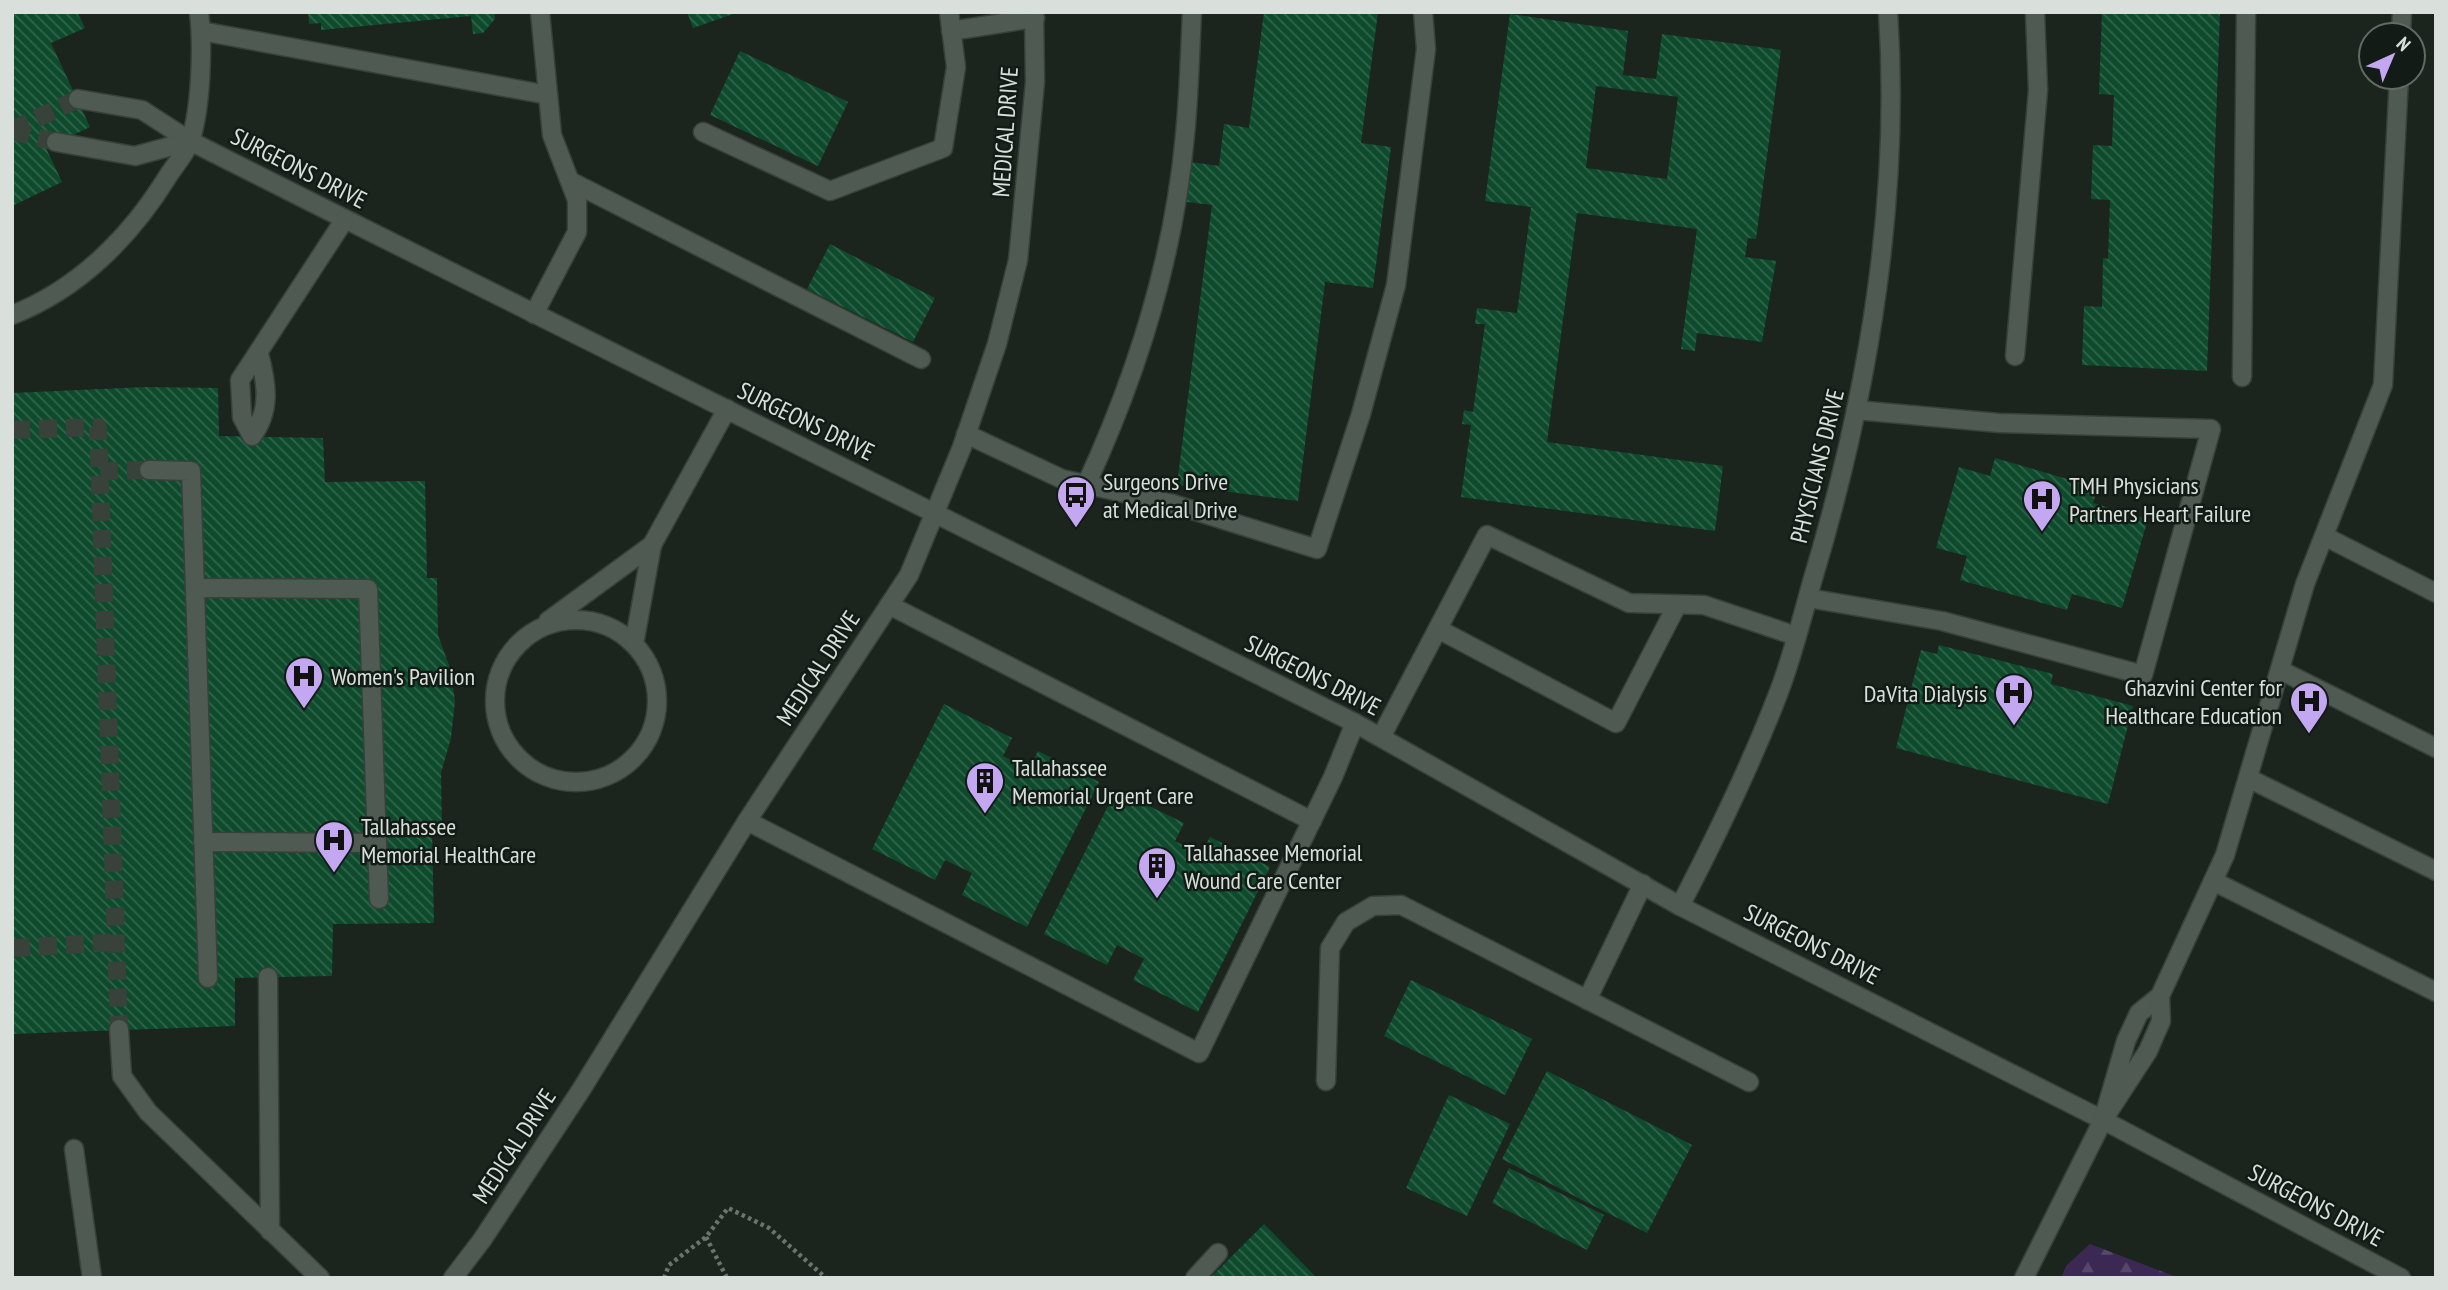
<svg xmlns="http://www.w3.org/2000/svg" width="2448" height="1290" font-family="'PT Sans Narrow',sans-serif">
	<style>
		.forest { fill: url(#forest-firs) }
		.building { fill: url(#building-back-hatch); fill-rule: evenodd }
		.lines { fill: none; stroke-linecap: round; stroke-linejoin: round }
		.minor-tunnel { stroke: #38413a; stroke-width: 18; stroke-dasharray: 18 9; stroke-linecap: butt }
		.minor-casing { stroke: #38403b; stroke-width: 21 }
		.path { stroke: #6a736d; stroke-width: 4.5; stroke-dasharray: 3.5 3.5; stroke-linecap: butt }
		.minor { stroke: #4e5a52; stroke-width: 18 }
		.labels { text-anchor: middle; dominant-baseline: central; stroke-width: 5; stroke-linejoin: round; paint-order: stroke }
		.street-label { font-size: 24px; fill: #d9e0dc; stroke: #121b15 }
		.poi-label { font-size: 24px; fill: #d9e0dc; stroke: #121b15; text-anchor: start }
	</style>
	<defs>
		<pattern id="forest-firs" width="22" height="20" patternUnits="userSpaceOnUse" patternTransform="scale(1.75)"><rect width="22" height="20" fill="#3b2953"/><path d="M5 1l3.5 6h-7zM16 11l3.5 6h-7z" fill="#57486b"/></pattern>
		<pattern id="building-back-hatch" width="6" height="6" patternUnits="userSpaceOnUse" patternTransform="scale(1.75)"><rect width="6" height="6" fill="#0e4b2d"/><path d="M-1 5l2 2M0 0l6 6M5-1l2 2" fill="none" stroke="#30654b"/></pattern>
	</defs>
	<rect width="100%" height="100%" fill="#1b251e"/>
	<!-- forest -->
	<polygon class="forest" points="2090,1244 2179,1278 2061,1278 2066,1266"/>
	<!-- building -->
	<g class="building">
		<polygon points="12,12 77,12 85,28 51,43 90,127 46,148 62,182 12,206"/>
		<polygon points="308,12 495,12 495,19 483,33 473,34 471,16 321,30 321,23 309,24"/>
		<polygon points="687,12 736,12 736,13 693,28"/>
		<polygon points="1264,12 1378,12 1361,143 1391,147 1373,288 1325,282 1298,501 1177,485 1212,205 1187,202 1191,162 1219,166 1224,124 1249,128"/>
		<polygon points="2102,12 2220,12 2207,371 2082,365 2084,306 2102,307 2103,258 2108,259 2110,200 2091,199 2093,145 2112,146 2114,95 2099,94"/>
		<path d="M 1510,14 L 1628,31 L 1623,75 L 1656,79 L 1662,34 L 1781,50 L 1756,239 L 1748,238 L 1745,257 L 1776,261 L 1762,342 L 1697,333 L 1695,351 L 1681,349 L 1697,229 L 1577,213 L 1547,442 L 1723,466 L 1715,531 L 1461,497 L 1471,425 L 1462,424 L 1464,410 L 1473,412 L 1485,324 L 1475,324 L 1477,308 L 1517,313 L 1531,207 L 1485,201 ZM 1596,86 L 1678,97 L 1667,179 L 1586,168 Z"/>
		<polygon points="740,51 848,102 818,166 710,115"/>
		<polygon points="830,244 935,298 913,342 807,289"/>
		<polygon points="147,387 218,388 219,436 323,438 325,482 425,481 427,578 437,578 438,635 450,668 455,701 451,738 441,773 442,829 432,829 434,923 333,924 332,976 235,978 235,1026 12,1034 12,393"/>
		<polygon points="1995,458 2098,488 2093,503 2148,519 2122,608 2072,594 2067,610 1960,580 1967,556 1936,548 1959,467 1990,476"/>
		<polygon points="1939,645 2053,674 2051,684 2133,706 2108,804 1896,748 1921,650 1937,654"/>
		<polygon points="944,704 1012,738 1003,756 1029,769 1038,751 1099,782 1027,927 962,895 972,873 945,860 935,880 872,849"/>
		<polygon points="1116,790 1184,823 1175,841 1201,855 1210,837 1270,867 1198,1012 1133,980 1144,959 1117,945 1107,965 1044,934"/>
		<polygon points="1411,980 1532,1039 1505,1095 1384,1036"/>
		<polygon points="1547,1071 1692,1145 1647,1233 1502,1159"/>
		<polygon points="1449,1095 1510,1124 1467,1216 1406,1188"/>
		<polygon points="1509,1168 1604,1215 1587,1250 1492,1203"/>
		<polygon points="1264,1224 1317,1278 1210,1278"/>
	</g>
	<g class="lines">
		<!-- minor-tunnel -->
		<g class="minor-tunnel">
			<polyline points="12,130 78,99"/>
			<polyline points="12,131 56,142"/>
			<polyline points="12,430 98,427 119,1029"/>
			<polyline points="100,471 149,470"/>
			<polyline points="12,948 117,942"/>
		</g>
		<defs>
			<g id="minor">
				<polyline points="201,31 548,95"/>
				<polyline points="951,31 1035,18"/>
				<polyline points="2401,35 2402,12"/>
				<polyline points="78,99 142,110 190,141 345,219 1355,723 1680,906 2103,1120 2401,1278"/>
				<polyline points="703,132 830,191 943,148 956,67 949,12"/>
				<polyline points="56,142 135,156 190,141"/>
				<polyline points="570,181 921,359"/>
				<polyline points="534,314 577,232 577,200 552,135 540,12"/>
				<path d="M 12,315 C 79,289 131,236 168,176 C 175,165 187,152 191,139 C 201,105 203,47 199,12"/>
				<path d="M 259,354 C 267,384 271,411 252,436 L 242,417 L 240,380 L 345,219"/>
				<polyline points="2015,356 2038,90 2035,12"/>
				<polyline points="2242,377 2246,12"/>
				<polyline points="966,434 1062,479 1173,504 1317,549 1361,414 1396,285 1426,49 1423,12"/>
				<polyline points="149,470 191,471 208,978"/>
				<path d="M 1086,485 C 1137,375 1174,256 1185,135 C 1189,95 1190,53 1192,12"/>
				<polyline points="2324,536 2436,593"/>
				<polyline points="195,588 368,589 379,899"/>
				<polyline points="1808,598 1942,621 2143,675 2211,429 1999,423 1856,410"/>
				<polyline points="889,605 1312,821"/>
				<circle cx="576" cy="701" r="81"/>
				<polyline points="548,621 652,545"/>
				<polyline points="1438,629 1616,723 1677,605"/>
				<polyline points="634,644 652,545 727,409"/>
				<polyline points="2280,670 2436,748"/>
				<polyline points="1381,737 1487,535 1629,603 1704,605 1796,636"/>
				<polyline points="2248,778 2436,871"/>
				<polyline points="747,821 1199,1053 1333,777 1355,723"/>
				<polyline points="203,842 377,843"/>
				<polyline points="2213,881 2436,992"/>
				<path d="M 1680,906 C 1717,835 1752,763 1780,689 C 1793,654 1802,618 1812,582 C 1867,399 1901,204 1888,12"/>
				<polyline points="268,977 270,1231"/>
				<polyline points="1587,1000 1643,884"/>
				<polyline points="119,1029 122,1076 148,1112 320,1278"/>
				<polyline points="1326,1081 1330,948 1346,922 1373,906 1401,905 1749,1082"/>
				<polyline points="2103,1120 2126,1041 2139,1013 2160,996 2225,855 2305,584 2383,385 2399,77"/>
				<polyline points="74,1149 92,1278"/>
				<polyline points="453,1278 482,1240 581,1090 747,821 909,575 962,447 997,344 1018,260 1035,82 1034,12"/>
				<polyline points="1195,1278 1218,1253"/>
				<polyline points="2024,1278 2103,1120 2148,1051 2161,1021 2160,996"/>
			</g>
		</defs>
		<!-- minor casing -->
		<use href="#minor" class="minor-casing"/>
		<!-- path -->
		<g class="path">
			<polyline points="706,1237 727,1278"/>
			<polyline points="664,1278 669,1265 706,1237 728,1208 769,1228 826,1278"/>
		</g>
		<!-- minor -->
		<use href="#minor" class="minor"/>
	</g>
	<!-- icons -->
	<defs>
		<symbol id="bus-pin" viewBox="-11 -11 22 30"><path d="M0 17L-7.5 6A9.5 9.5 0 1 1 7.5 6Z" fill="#c4a7f1" stroke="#121b15"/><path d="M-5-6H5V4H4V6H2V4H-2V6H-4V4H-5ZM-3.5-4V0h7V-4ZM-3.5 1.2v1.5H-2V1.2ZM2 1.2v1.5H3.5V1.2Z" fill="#111"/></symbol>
		<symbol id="hospital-pin" viewBox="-11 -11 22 30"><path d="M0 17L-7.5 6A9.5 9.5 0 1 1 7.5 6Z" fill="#c4a7f1" stroke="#121b15"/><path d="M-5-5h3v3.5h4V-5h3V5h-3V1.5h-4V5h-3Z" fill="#111"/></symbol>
		<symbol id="building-pin" viewBox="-11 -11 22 30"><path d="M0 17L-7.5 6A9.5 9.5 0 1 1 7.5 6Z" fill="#c4a7f1" stroke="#121b15"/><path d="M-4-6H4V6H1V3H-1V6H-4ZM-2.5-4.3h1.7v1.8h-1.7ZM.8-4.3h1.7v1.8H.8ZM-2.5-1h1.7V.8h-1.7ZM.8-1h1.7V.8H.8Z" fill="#111"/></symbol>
	</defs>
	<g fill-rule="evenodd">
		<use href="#bus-pin" x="1054" y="473" width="44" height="60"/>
		<use href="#hospital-pin" x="2020" y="477" width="44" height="60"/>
		<use href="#hospital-pin" x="282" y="654" width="44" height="60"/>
		<use href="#hospital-pin" x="1992" y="671" width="44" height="60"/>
		<use href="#hospital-pin" x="2287" y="679" width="44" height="60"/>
		<use href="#building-pin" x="963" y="759" width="44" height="60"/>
		<use href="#hospital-pin" x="312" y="818" width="44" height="60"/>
		<use href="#building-pin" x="1135" y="844" width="44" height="60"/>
	</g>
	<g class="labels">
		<!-- street labels -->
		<g class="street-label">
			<text transform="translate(1005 132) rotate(-86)">MEDICAL DRIVE</text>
			<text transform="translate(299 168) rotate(27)">SURGEONS DRIVE</text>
			<text transform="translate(806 421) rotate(26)">SURGEONS DRIVE</text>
			<text transform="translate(1817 466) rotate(-76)">PHYSICIANS DRIVE</text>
			<text transform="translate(818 668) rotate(-57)">MEDICAL DRIVE</text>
			<text transform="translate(1313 675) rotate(27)">SURGEONS DRIVE</text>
			<text transform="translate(1812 944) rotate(27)">SURGEONS DRIVE</text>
			<text transform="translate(514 1146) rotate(-57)">MEDICAL DRIVE</text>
			<text transform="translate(2316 1205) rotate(28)">SURGEONS DRIVE</text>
		</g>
		<!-- poi labels -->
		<g class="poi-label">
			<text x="1103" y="481">Surgeons Drive<tspan x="1103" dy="28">at Medical Drive</tspan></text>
			<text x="2069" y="485">TMH Physicians<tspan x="2069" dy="28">Partners Heart Failure</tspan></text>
			<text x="331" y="676">Women's Pavilion</text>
			<text x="2282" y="687" text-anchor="end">Ghazvini Center for<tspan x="2282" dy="28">Healthcare Education</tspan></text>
			<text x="1987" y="693" text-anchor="end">DaVita Dialysis</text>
			<text x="1012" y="767">Tallahassee<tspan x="1012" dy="28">Memorial Urgent Care</tspan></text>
			<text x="361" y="826">Tallahassee<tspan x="361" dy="28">Memorial HealthCare</tspan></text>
			<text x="1184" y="852">Tallahassee Memorial<tspan x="1184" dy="28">Wound Care Center</tspan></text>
		</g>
	</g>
	<!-- border -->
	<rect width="2448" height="1290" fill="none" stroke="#d9e0dc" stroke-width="28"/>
	<!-- north arrow -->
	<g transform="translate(2392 56) rotate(44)"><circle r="33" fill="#121b15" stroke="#626a65" stroke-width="2"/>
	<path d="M0-5L12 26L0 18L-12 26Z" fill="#c4a7f1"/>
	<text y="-10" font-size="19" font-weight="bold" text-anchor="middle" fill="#d9e0dc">N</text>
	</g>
</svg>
